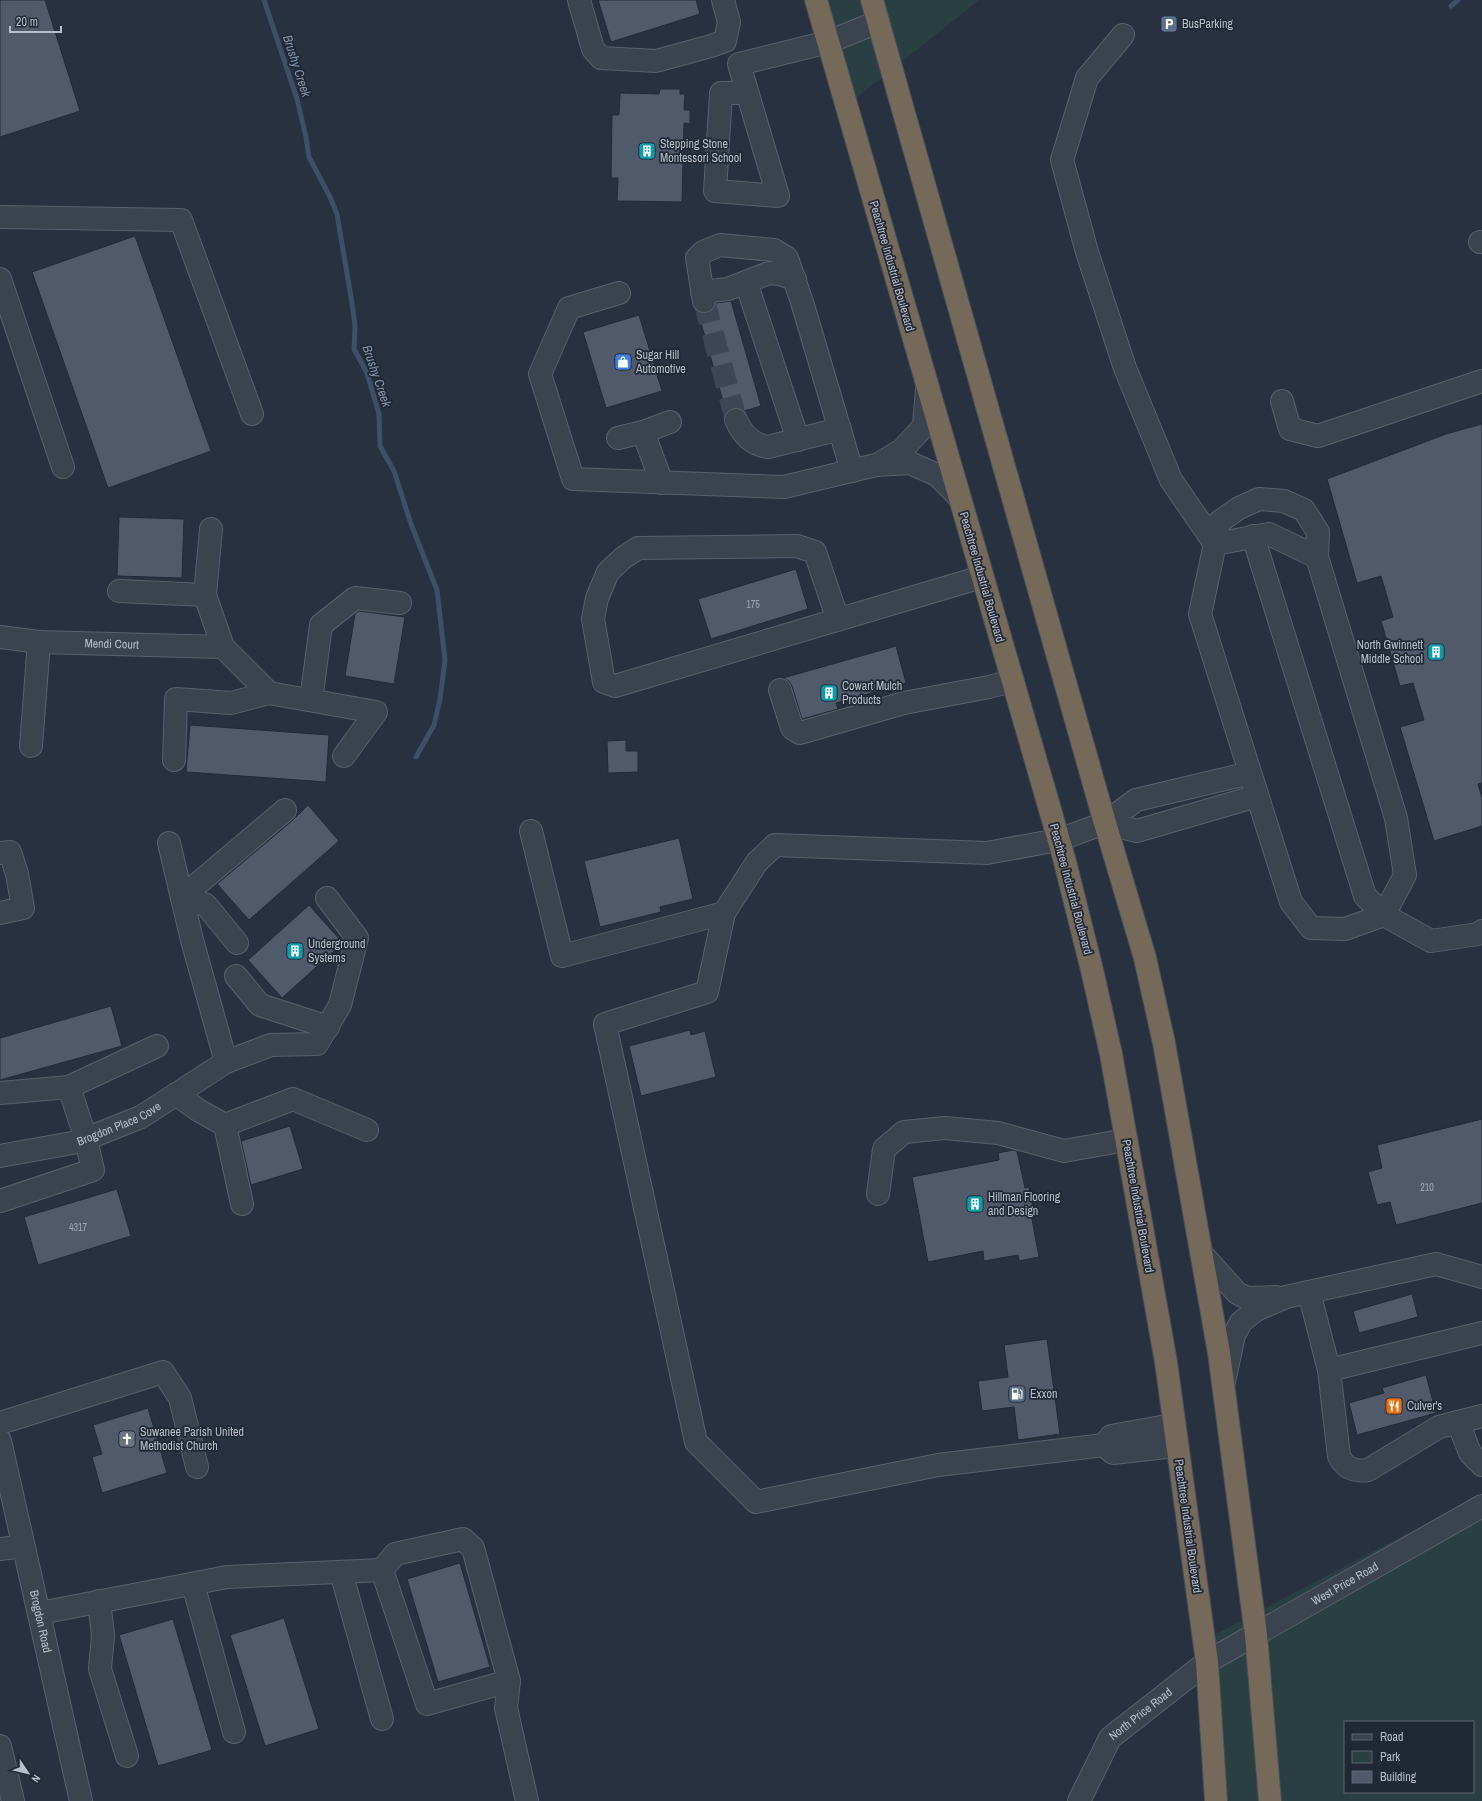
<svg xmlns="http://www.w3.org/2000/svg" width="1482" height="1801" font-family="'Archivo Narrow',sans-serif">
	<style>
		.green { fill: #2a3f41; fill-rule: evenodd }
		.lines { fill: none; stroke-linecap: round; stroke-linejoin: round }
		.stream { stroke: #3e4f67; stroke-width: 5 }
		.building { fill: #515a6a; stroke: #222a37 }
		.minor-tunnel { stroke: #3d4654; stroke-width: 22; stroke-dasharray: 22 11; stroke-linecap: butt }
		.minor-casing { stroke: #59616d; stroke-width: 24 }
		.highway-casing { stroke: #464e5a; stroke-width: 24 }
		.minor { stroke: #3b434f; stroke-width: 22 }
		.highway { stroke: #756a59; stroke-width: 22 }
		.labels { text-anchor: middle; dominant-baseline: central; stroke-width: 3.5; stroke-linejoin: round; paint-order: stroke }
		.number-label { font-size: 10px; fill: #9ea6b2 }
		.poi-label { font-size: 12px; fill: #b8bfca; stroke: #202835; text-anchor: start }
		.street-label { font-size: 12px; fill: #b8bfca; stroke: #202835 }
		.water-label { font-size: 13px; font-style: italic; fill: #8195af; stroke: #202835 }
	</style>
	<rect width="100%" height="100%" fill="#27313f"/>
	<!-- green -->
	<g class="green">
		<polygon points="810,0 979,0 840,111"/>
		<path d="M 1482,1494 L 1482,1801 L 1213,1801 L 1199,1643 ZM 1345,1722 L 1473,1722 L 1473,1792 L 1345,1792 Z"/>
	</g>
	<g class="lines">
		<!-- stream -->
		<g class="stream">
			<polyline points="264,0 297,99 306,137 309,157 330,197 337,214 352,303 355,326 354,349 367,373 379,414 380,446 394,471 411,524 437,590 445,660 440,699 434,725 416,757"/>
			<polyline points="1451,6 1458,0"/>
		</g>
	</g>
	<!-- building -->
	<g class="building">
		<polygon points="0,0 45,0 80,111 0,137"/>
		<polygon points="598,0 696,0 700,14 611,42"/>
		<polygon points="660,89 680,89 680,94 685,94 684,110 690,110 690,124 684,123 682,202 617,201 618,178 611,178 612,115 619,115 620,93 659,94"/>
		<polygon points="135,236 211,451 108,488 32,272"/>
		<polygon points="731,301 761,406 744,411 736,408 726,412 698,312 706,313 712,310 716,303"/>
		<polygon points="639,315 662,391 606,408 583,332"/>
		<polygon points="1482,424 1482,783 1478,784 1482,798 1482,826 1434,841 1400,727 1424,720 1413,683 1400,686 1381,621 1393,617 1381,576 1357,583 1327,479 1446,434"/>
		<polygon points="119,517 184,519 182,578 117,576"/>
		<polygon points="796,569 808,609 711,639 698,599"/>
		<polygon points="359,611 405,617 394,684 345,676 355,614"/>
		<polygon points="896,646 906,683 836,703 838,709 802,719 792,686 789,681 783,678"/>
		<polygon points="190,725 329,735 326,782 186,772"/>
		<polygon points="626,740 626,751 638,751 638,772 608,773 607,741"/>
		<polygon points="308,805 339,841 249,920 217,884 293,820"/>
		<polygon points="679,838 693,899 660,907 661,912 600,927 584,861"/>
		<polygon points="309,905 343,943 282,998 248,960"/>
		<polygon points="111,1006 122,1046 0,1080 0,1038"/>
		<polygon points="690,1030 691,1035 705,1031 716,1077 641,1096 629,1046"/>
		<polygon points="1482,1119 1482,1203 1396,1225 1390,1202 1377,1205 1368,1172 1382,1168 1377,1145"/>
		<polygon points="290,1126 303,1169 251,1185 241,1141"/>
		<polygon points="1013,1150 1017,1151 1025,1188 1029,1187 1035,1218 1032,1219 1039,1257 1019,1261 1018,1255 984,1261 983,1251 928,1262 912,1177 999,1160 998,1153"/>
		<polygon points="117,1189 131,1236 38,1265 24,1217"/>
		<polygon points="1412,1294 1418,1317 1359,1333 1353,1311"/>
		<polygon points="1047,1339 1060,1434 1018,1440 1014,1407 982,1411 978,1381 1008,1377 1004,1345"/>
		<polygon points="1426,1375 1436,1413 1357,1435 1349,1403 1384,1393 1382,1388"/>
		<polygon points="148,1408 167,1473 102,1493 92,1457 102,1454 93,1425"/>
		<polygon points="460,1563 490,1667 438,1682 407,1579"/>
		<polygon points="284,1618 319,1729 265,1746 230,1635"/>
		<polygon points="173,1619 212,1750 158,1766 119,1635"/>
	</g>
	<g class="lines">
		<!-- minor-tunnel -->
		<polyline class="minor-tunnel" points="704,301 736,420"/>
		<defs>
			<g id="minor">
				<polyline points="579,0 593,49 601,58 656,61 711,46 725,41 729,22 723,0"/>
				<polyline points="1123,35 1087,78 1062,160 1087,252 1125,368 1171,480 1215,544"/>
				<polyline points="747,93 721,93 715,191 778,196 739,64 828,42 878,22"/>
				<polyline points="0,217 181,220 252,414"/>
				<polyline points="1480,242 1482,242"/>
				<polyline points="0,279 63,467"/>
				<polyline points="746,282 798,440"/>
				<polyline points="702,292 728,289 769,273 780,274 795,279"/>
				<polyline points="619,293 569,308 540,374 573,479 784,487 876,465 910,463 937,475 958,496"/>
				<polyline points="704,301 697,258 703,252 720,245 774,250 787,258 802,302 852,471"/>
				<polyline points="1282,401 1290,429 1318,436 1482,381"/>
				<path d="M 736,420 C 743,435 751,444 768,447 L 840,429"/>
				<polyline points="643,432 662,483"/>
				<polyline points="618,438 643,432 670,422"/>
				<polyline points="877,465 902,450 924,426 927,388"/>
				<polyline points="211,529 205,595 223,647 269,693 376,712 344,756"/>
				<polygon points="1269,534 1317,557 1396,818 1405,875 1384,915 1345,929 1311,928 1291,902 1200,614 1215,544"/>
				<polyline points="1253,536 1365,896 1384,915 1431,941 1478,934 1482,931"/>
				<polyline points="1215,544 1219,522 1239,508 1259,499 1284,501 1304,510 1318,532 1317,557"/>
				<polyline points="119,591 205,595"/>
				<polyline points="838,620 815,552 797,546 638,548 623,558 608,572 597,598 593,619 604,682 615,686 958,584 982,577"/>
				<path id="s1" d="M 0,637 L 39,642 L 223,647"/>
				<polyline points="780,690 792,728 800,733 904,703 989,687 1012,681"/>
				<polyline points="311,700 321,625 355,598 400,603"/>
				<polyline points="31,746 39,642"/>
				<polyline points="174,760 176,699 231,703 269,693"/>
				<polyline points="1105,823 1137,831 1257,796"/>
				<polyline points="531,831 562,956 724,913 757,862 775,845 987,853 1058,840 1105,823 1136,800 1250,773"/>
				<polyline points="169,843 192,940 226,1062"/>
				<polyline points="0,853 10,852 17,874 23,908 0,913"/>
				<polyline points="182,897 285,810"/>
				<polyline points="182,897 206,905 237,943"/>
				<polyline points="724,913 707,992 605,1024 696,1442 756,1502 938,1465 1104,1445"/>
				<polyline points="236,976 260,1005 328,1027"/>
				<polyline points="69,1087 157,1046"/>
				<polyline points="0,1093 69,1087 86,1139 93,1170 0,1201"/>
				<polyline points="176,1094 198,1110 225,1125 242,1204"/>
				<polyline points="225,1125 293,1099 367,1130"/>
				<path id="s2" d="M 0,1156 L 78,1142 L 141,1117 L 226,1062 L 271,1045 L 317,1044 L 340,1005 L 357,938 L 327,898"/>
				<polyline points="878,1194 884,1149 904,1132 945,1128 998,1133 1064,1151 1126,1140"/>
				<polyline points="1201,1253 1237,1293 1247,1298 1276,1297"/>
				<path d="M 1309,1292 L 1329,1370 L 1339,1456 C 1345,1468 1354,1472 1368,1470 L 1439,1427 L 1482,1416"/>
				<polyline points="1329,1370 1482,1333"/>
				<polyline points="1224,1382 1234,1335 1241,1322 1256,1310 1286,1297 1436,1264 1482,1277"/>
				<polyline points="1458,1422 1470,1453 1482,1465"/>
				<polyline points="0,1423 163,1372 180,1398 197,1467"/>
				<polygon points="1161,1427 1176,1436 1166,1447 1113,1453 1104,1445 1111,1436"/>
				<path id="s3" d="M 0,1441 L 81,1801"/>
				<polyline points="0,1549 23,1546"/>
				<polyline points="341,1572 382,1719"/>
				<polyline points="193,1584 234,1732"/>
				<polyline points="99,1601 103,1635 100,1669 127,1756"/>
				<polyline points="40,1613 227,1577 382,1570 395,1554 463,1539 473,1548 509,1681 427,1704 382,1570"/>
				<polyline points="509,1681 506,1708 527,1801"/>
				<polyline points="0,1746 13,1801"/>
				<path id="s4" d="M 1079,1801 L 1110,1738 L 1207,1662 L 1482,1506"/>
			</g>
			<g id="highway">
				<polyline points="816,0 1064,858 1092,970 1111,1054 1166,1362 1207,1662 1216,1801"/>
				<polyline points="872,0 1105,823 1145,958 1164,1043 1219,1353 1256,1635 1270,1801"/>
			</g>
		</defs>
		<!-- minor casing -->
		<use href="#minor" class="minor-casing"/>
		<!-- highway casing -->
		<use href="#highway" class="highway-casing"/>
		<!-- minor -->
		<use href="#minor" class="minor"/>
		<!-- highway -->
		<use href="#highway" class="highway"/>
	</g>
	<!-- icons -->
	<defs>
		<symbol id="parking-square" viewBox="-11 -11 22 22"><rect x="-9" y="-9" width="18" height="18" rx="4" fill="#5c6f8a" stroke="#202835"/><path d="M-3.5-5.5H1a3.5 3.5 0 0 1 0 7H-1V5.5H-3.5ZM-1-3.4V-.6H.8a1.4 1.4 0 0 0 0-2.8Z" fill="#fff"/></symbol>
		<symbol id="building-square" viewBox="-11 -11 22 22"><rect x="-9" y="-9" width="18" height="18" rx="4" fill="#0f9aa8" stroke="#202835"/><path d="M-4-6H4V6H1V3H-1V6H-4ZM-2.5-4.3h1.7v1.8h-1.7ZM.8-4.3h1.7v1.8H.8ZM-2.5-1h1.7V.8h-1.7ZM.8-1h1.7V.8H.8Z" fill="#fff"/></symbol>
		<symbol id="shop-square" viewBox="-11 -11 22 22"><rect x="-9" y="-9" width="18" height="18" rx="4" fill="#3f7fe0" stroke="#202835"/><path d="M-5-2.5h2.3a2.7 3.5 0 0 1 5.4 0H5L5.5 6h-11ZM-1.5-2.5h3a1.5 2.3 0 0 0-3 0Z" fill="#fff"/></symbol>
		<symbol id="fuel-square" viewBox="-11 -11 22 22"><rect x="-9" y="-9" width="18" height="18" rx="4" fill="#5c6f8a" stroke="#202835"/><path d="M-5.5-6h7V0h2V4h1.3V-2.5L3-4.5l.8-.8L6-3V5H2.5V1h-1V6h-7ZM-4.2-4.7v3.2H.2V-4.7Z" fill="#fff"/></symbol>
		<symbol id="restaurant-square" viewBox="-11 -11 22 22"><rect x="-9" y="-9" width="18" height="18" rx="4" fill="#e8710a" stroke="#202835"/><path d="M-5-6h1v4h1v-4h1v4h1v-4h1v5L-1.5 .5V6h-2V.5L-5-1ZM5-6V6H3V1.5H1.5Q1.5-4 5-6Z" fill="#fff"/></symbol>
		<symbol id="church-square" viewBox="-11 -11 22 22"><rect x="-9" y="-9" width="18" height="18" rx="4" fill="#6b7280" stroke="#202835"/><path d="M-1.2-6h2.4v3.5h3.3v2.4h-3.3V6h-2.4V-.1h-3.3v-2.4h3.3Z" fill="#fff"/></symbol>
	</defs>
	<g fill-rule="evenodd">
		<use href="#parking-square" x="1159" y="14" width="20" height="20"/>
		<use href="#building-square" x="637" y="141" width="20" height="20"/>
		<use href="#shop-square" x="613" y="352" width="20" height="20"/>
		<use href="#building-square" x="1426" y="642" width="20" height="20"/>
		<use href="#building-square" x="819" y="683" width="20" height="20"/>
		<use href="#building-square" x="285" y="941" width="20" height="20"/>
		<use href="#building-square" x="965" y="1194" width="20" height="20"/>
		<use href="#fuel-square" x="1007" y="1384" width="20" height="20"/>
		<use href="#restaurant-square" x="1384" y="1396" width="20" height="20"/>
		<use href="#church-square" x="117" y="1429" width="20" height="20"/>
	</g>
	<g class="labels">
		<!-- number labels -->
		<g class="number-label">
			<text x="753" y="604">175</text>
			<text x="1427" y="1187">210</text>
			<text x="78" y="1227">4317</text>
		</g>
		<!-- poi labels -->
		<g class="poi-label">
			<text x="1182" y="24">BusParking</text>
			<text x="660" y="144">Stepping Stone<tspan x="660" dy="14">Montessori School</tspan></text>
			<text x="636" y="355">Sugar Hill<tspan x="636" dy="14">Automotive</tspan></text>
			<text x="1423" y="645" text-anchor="end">North Gwinnett<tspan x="1423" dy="14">Middle School</tspan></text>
			<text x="842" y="686">Cowart Mulch<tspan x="842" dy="14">Products</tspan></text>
			<text x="308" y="944">Underground<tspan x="308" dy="14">Systems</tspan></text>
			<text x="988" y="1197">Hillman Flooring<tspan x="988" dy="14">and Design</tspan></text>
			<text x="1030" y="1394">Exxon</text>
			<text x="1407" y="1406">Culver's</text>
			<text x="140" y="1432">Suwanee Parish United<tspan x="140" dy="14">Methodist Church</tspan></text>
		</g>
		<!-- street labels -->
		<g class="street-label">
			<text transform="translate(892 266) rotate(74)">Peachtree Industrial Boulevard</text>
			<text transform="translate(982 577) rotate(74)">Peachtree Industrial Boulevard</text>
			<text stroke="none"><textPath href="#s1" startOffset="112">Mendi Court</textPath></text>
			<text transform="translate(1071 889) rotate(75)">Peachtree Industrial Boulevard</text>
			<text stroke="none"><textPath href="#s2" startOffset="124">Brogdon Place Cove</textPath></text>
			<text transform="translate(1138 1206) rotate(80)">Peachtree Industrial Boulevard</text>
			<text transform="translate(1188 1526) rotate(82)">Peachtree Industrial Boulevard</text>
			<text stroke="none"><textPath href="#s4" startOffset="352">West Price Road</textPath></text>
			<text stroke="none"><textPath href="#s3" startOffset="185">Brogdon Road</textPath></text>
			<text stroke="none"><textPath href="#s4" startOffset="109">North Price Road</textPath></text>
		</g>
		<!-- water labels -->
		<g class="water-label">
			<text transform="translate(297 66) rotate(72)">Brushy Creek</text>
			<text transform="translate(377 376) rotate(71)">Brushy Creek</text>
		</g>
	</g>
	<!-- legend -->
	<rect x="1344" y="1721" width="130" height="72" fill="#202835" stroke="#5d6471"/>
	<rect x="1352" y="1734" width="20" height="6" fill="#3b434f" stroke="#5d6471"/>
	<text x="1380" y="1741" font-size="12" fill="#b8bfca">Road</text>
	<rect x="1352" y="1751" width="20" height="12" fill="#2a3f41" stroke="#5d6471"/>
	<text x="1380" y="1761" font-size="12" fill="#b8bfca">Park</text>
	<rect x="1352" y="1771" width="20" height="12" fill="#515a6a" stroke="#5d6471"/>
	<text x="1380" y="1781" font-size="12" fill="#b8bfca">Building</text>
	<!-- north arrow -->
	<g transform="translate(28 1773) rotate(125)" stroke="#202835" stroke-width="3" paint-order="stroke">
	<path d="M0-3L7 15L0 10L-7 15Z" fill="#b8bfca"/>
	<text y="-6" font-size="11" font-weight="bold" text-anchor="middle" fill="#b8bfca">N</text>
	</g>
	<!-- scale -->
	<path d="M10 26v6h51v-6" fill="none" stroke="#b8bfca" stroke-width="2"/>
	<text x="16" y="26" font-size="12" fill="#b8bfca" stroke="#202835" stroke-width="3" paint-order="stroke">20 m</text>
</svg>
